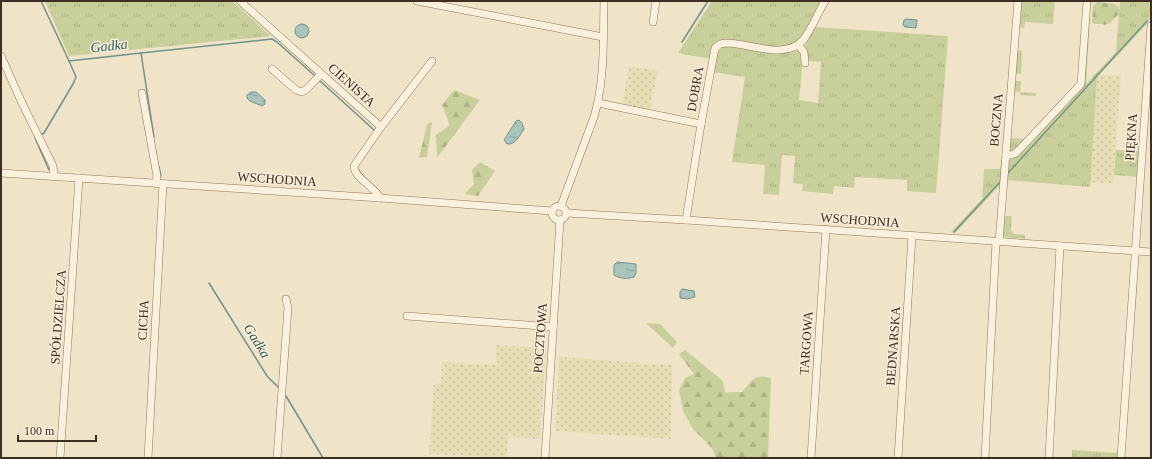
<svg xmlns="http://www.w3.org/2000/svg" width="1152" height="459" font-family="'Times New Roman',serif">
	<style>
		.farmland { fill: url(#farmland-dots) }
		.grass { fill: url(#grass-tufts) }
		.forest { fill: url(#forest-firs) }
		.water { fill: url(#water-ripples); stroke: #6f938a }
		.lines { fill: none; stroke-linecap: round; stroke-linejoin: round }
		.stream { stroke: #6f938a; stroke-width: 1.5 }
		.minor-casing { stroke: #8d765c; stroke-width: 8 }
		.minor { stroke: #faf1dc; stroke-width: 7 }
		.labels { text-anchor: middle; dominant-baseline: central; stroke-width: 3; stroke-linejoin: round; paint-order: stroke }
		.street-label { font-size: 13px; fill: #3d2e20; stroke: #f7eed8 }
		.water-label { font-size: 14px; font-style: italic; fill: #2f5d5a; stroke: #f7eed8 }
	</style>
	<defs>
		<pattern id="farmland-dots" width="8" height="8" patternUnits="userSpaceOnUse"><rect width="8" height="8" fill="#e6deb5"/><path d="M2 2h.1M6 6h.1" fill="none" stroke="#c6bf9b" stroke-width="1.8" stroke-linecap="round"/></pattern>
		<pattern id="grass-tufts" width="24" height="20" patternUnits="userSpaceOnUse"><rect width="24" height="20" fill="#c9cf9b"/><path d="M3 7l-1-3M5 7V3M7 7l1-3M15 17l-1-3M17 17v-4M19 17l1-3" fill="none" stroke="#aeb285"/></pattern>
		<pattern id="forest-firs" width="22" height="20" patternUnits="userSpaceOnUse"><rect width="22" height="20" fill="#c9cf9b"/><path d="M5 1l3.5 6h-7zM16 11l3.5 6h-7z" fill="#aeb285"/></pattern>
		<pattern id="water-ripples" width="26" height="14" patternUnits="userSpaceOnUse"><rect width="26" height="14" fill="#a9c4bc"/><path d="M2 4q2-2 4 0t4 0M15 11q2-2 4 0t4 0" fill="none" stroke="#8ba098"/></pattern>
	</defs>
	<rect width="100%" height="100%" fill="#f0e4c8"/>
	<!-- farmland -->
	<g class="farmland">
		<polygon points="629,66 658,71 649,112 622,106"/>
		<polygon points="1099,75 1121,75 1113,184 1090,182 1097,77"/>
		<polygon points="496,345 546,348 540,439 509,437 507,458 429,454 434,383 441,383 442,362 498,365 496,359"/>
		<polygon points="559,357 672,365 671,439 555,431"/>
	</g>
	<!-- grass -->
	<g class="grass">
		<polygon points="45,1 232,1 271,36 69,56"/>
		<path d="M 712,1 L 821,1 C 817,10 806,36 799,41 C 783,53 746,43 727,40 L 710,59 L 678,53 Z"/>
		<polygon points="1020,1 1055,1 1053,24 1025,22 1024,28 1018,27"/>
		<polygon points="1090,1 1091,1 1086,84 1116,52 1120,1 1151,1 1149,22 1097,77 1090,187 1006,180 1007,162 1018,154 1082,86"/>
		<path d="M 815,27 L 948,36 L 936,193 L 907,191 L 907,180 L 855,177 L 854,188 L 834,186 L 833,194 L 802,191 L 803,184 L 793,183 L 795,156 L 782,155 L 779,195 L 763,194 L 765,165 L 732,162 L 745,77 L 712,72 C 714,62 715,51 725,46 L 782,53 L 799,50 C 805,57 800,90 799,100 L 818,103 L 821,62 L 809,61 L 804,47 Z"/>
		<polygon points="1016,50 1022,51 1021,74 1014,74"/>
		<polygon points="1013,81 1021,81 1020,92 1036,93 1036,96 1020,95 1020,92 1013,92"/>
		<polygon points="1072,88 1074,89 1014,152 1009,152 1009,138 1025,139"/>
		<polygon points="1116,150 1140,151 1138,177 1114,175"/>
		<polygon points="1002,157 1003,157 1001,184 955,233 951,232 982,199 984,169 1000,169"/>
		<polygon points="1004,216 1012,216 1011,230 1014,234 1025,235 1025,239 1005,237 1003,235"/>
		<polygon points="1072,450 1118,453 1117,458 1072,458"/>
	</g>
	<!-- forest -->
	<g class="forest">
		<polygon points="1097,2 1114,4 1119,7 1119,14 1110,23 1107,24 1105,25 1102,24 1094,24 1092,22 1093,6"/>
		<polygon points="454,90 480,100 437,158 436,135 449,126 448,120 442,105"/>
		<polygon points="432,122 427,157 419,158 427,124"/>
		<polygon points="480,162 495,171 478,196 464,194 474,184 472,170"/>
		<polygon points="646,323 660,324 677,342 673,348"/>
		<path d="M 685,350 L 723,381 L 725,393 L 731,392 L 742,392 C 753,379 754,374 771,378 L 768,458 L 716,458 L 712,448 L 693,429 L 683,411 L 679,390 L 685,378 L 694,374 L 679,354 Z"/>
	</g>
	<!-- water -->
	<g class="water">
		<polygon points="906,19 917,20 916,28 905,27 903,25 904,20"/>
		<circle cx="302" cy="31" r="7"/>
		<polygon points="251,92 256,92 265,100 265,104 262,106 250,101 247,98 247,95"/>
		<path d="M 519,120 L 522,123 L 524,129 C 519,136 516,145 507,144 L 504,140 L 516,121 Z"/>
		<path d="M 617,262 L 636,264 L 636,273 L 634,277 C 627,279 621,279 614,275 L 614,265 Z"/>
		<polygon points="682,289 694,291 695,297 687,299 680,298 680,292"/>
	</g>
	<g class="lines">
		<!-- stream -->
		<g class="stream">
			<polyline points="41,1 69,61 141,53 154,137"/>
			<polyline points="682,42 708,1"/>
			<polyline points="141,53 272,39 277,42 315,76"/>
			<polyline points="319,80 374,130"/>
			<polyline points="40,135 44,133 73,84 76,77 69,61"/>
			<polyline points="37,137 35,138 49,170"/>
			<polyline points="159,167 161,176"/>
			<polyline points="1008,173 1147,21"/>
			<polyline points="954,232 1000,182"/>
			<polyline points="209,283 267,376 278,387"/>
			<polyline points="286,396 323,458"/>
		</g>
		<defs>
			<g id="minor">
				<polyline points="240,1 381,127"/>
				<polyline points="417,1 603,37"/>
				<polyline points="653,22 656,1"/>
				<polyline points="798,45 804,52 805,63"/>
				<polyline points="1,56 22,103 53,166 54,177"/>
				<polyline points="272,69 296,90 302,92 308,88 321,74"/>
				<polyline points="142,93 157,176 156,184"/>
				<polyline points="598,103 701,124"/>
				<polyline points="1006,155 1011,155 1016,153 1081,84 1087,1"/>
				<polyline points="1,173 380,198 552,211"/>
				<path d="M 380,198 C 375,187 354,178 354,166 L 381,127 L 432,61"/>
				<circle cx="559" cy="213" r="7"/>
				<path d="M 561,206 L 594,117 C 605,80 603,40 604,1"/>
				<polyline points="567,213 686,220 1151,252"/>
				<path d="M 686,220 L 701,124 L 715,48 L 720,44 L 726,43 C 749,43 787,61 804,39 C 812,28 818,13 825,1"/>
				<polyline points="999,242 1018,1"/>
				<polyline points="407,316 553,327"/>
				<polyline points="60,458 79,178"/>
				<polyline points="148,458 163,184"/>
				<polyline points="277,458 288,308 286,299"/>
				<polyline points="545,458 560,220"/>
				<polyline points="811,458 826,229"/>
				<polyline points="898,458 912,236"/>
				<polyline points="985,458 996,242"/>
				<polyline points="1049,458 1060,246"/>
				<polyline points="1121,458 1151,26"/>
			</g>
		</defs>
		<!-- minor casing -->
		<use href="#minor" class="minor-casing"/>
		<!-- minor -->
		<use href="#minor" class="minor"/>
	</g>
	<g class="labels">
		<!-- street labels -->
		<g class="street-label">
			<text transform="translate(352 85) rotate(42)">CIENISTA</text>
			<text transform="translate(695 89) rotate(-80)">DOBRA</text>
			<text transform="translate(996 120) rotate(-85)">BOCZNA</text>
			<text transform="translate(1131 137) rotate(-86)">PIĘKNA</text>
			<text transform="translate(277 179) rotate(4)">WSCHODNIA</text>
			<text transform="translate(860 220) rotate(4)">WSCHODNIA</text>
			<text transform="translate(58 317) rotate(-86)">SPÓŁDZIELCZA</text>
			<text transform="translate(143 320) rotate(-87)">CICHA</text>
			<text transform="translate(540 338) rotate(-86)">POCZTOWA</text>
			<text transform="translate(806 343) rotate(-86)">TARGOWA</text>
			<text transform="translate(893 346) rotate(-86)">BEDNARSKA</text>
		</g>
		<!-- water labels -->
		<g class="water-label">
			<text transform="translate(109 46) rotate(-6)">Gadka</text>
			<text transform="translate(257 341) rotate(58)">Gadka</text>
		</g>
	</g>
	<!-- border -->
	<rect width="1152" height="459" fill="none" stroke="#3d2e20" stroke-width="4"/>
	<!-- scale -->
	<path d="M18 435v6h78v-6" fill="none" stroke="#3d2e20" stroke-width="2"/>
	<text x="24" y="435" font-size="12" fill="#3d2e20" stroke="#f7eed8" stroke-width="3" paint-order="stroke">100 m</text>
</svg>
